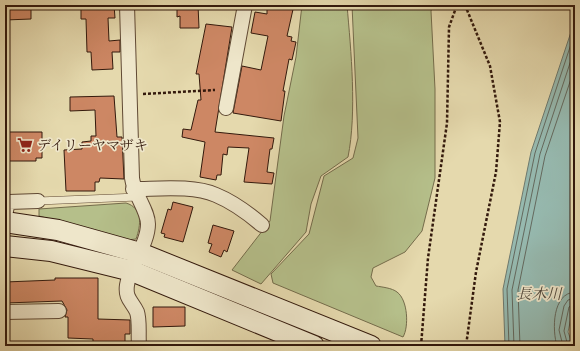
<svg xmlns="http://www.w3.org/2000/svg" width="580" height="351" font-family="'IM FELL Double Pica','Noto Serif JP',serif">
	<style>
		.green { fill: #b5bf8a; stroke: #746c4b }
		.water { fill: #96b9af; stroke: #6e796e }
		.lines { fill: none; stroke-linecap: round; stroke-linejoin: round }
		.shore { stroke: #64695e; stroke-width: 1 }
		.building { fill: #cd8764; stroke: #33190c }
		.lane-casing { stroke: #604934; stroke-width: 8 }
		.street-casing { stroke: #604934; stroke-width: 16 }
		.secondary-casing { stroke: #33190c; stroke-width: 22 }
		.path { stroke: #33190c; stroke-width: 2.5; stroke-dasharray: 3 2; stroke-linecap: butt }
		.lane { stroke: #eee6ca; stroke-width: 7 }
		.street { stroke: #eee6ca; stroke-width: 14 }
		.secondary { stroke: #eee6ca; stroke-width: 20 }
		.labels { text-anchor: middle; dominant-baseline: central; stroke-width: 3.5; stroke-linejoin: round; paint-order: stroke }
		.poi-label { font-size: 14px; fill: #33190c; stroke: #eee6ca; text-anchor: start }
		.water-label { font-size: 15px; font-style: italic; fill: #51493d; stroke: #eee6ca }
	</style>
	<rect width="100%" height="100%" fill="#e5d9ad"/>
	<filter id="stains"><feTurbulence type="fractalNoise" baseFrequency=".005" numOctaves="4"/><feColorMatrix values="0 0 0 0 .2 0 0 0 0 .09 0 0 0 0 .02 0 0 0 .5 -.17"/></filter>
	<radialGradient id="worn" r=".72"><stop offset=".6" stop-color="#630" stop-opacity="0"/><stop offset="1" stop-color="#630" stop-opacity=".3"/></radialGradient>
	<!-- green -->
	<g class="green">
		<path d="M 302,5 L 347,5 C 351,51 357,112 348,157 L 321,176 L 311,204 L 306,232 L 261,284 L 232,270 L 270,221 L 284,116 L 296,57 Z"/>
		<path d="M 352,5 L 433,5 L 431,11 L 435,89 L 435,178 L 422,231 L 405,252 L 373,268 L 371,277 L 376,286 C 382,287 392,288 397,292 C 408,300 409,327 403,337 L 273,283 L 271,274 L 309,234 L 324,176 L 353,158 L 358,138 Z"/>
		<path d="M 126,203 C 143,208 141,225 136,239 L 127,240 L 39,216 L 39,209 Z"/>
	</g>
	<!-- water -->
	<polygon class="water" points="575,20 575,299 568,332 573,346 505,346 503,289 531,152"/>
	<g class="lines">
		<!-- shore -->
		<g class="shore">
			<polyline points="509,346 507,289 535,153 575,32"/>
			<polyline points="514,346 512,290 540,154 575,48"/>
			<polyline points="520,346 518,290 545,156 575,67"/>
			<path d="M 557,346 C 552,330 552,293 575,292"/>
			<polyline points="563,346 559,330 564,306 568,300 575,298"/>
			<polyline points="568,346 564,331 569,307 575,303"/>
		</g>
	</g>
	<!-- building -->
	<g class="building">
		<polygon points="5,5 31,5 31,19 5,20"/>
		<polygon points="81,5 114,5 115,18 108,18 109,41 120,40 120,52 112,52 113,69 92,70 91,52 87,52 86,19 81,19"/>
		<polygon points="177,5 198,5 199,28 180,28 180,16 177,17"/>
		<polygon points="267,5 294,5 287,36 292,37 291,41 296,42 292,60 289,59 283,91 285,91 281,121 233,113 242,66 261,70 268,36 251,33 255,12 267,14"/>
		<polygon points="206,24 232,27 215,132 274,138 272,149 270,149 267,172 274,173 272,184 244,182 249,148 228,147 227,155 223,154 221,175 217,175 216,180 200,177 205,142 182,137 183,129 191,130 198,100 201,100 199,74 196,74"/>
		<polygon points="114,96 117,137 122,137 124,179 100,178 99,182 95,182 95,191 66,191 64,150 82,149 82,142 91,141 91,136 96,136 95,110 70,111 70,97"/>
		<polygon points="7,132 42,132 42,158 36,158 36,161 8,161"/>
		<polygon points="173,202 193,207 183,242 164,237 165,234 161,233 168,209 171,210"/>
		<polygon points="213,225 234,231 227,252 224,250 221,257 209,252 212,244 208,243"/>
		<polygon points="55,278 98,278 98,319 130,320 130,334 125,334 125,346 93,346 93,339 68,338 68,317 65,317 67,310 62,301 5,303 5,282 55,280"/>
		<polygon points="153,307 185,307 185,326 153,327"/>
	</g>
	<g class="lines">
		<defs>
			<polyline id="lane" points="38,201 138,197"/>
			<g id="street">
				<path d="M 127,5 L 132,178 C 134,195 148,210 148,224 C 148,244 130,265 127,285 C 125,299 132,301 137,312 C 140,321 138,336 139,346"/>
				<polyline points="226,108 245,5"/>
				<path d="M 133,189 C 158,189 193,185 216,195 C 233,202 248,213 262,225"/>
				<polyline points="5,216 7,206 9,202 38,201"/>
				<polyline points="5,312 59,311"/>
			</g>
			<g id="secondary">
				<polyline points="5,222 58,230 140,253 371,346"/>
				<polyline points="5,246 51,251 132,271 314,346"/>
			</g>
		</defs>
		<!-- lane casing -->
		<use href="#lane" class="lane-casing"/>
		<!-- street casing -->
		<use href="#street" class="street-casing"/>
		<!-- secondary casing -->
		<use href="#secondary" class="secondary-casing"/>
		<!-- path -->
		<g class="path">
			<polyline points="465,5 490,66 500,122 496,172 476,272 466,346"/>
			<polyline points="143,94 215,90"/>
			<polyline points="421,346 428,258 447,123 449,27 457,5"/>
		</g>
		<!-- lane -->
		<use href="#lane" class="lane"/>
		<!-- street -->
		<use href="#street" class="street"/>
		<!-- secondary -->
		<use href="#secondary" class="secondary"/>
	</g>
	<!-- icons -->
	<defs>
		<symbol id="supermarket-bare" viewBox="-9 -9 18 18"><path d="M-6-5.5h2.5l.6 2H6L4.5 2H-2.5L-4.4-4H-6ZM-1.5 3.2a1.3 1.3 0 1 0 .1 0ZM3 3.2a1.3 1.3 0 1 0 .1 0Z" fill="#8f2418" stroke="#eee6ca" stroke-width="2.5" paint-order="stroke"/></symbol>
	</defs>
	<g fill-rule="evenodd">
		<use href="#supermarket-bare" x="14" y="134" width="22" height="22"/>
	</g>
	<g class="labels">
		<!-- poi labels -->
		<g class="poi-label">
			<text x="37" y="145">デイリーヤマザキ</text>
		</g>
		<!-- water labels -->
		<g class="water-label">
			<text x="539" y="294">長木川</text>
		</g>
	</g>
	<!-- margin -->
	<rect width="580" height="351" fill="none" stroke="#e5d9ad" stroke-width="20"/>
	<rect x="6" y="6" width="568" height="339" fill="none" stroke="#33190c" stroke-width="2"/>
	<rect x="10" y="10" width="560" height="331" fill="none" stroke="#33190c"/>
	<rect width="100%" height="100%" filter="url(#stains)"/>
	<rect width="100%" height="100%" fill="url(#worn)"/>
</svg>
